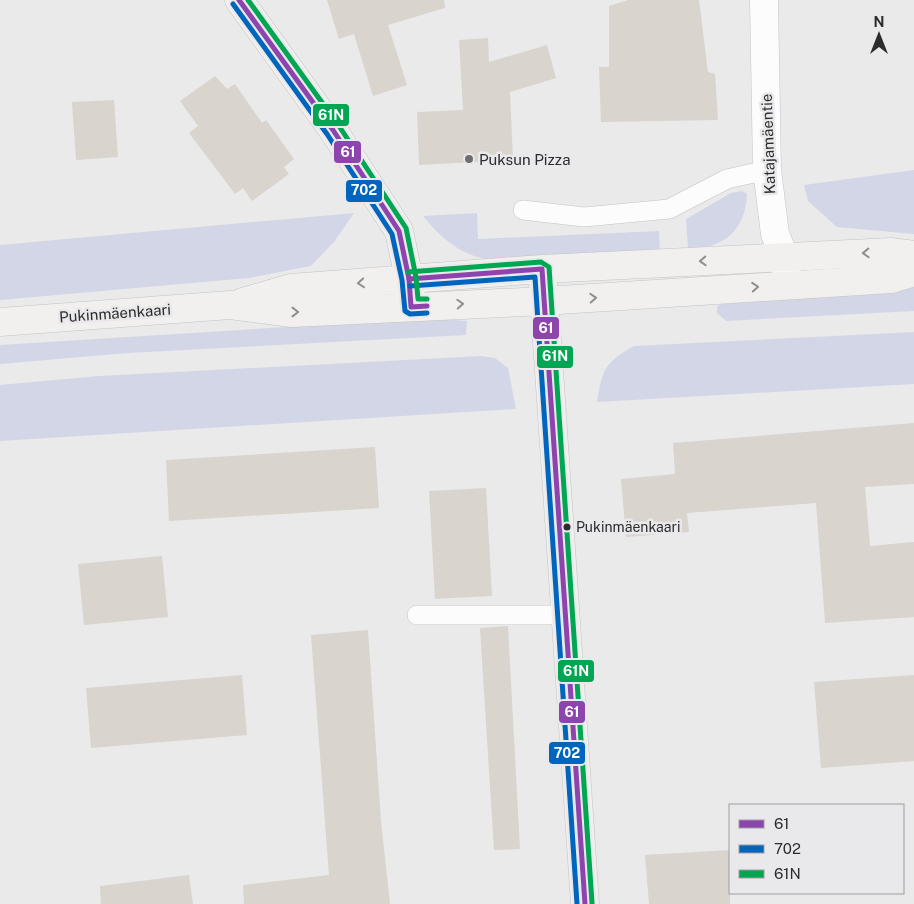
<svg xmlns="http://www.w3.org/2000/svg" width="914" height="904" font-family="'Public Sans',sans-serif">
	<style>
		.green { fill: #d3d6e7 }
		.building { fill: #d9d4cd }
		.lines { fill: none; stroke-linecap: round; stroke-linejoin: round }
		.lane-casing { stroke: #c2c3c4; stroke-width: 20 }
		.street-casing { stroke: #c2c3c4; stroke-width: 29 }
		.secondary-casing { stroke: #c2c3c4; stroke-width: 29 }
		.lane { stroke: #fcfcfc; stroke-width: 19 }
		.street { stroke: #fcfcfc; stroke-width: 28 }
		.secondary { stroke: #f2f0ee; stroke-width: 28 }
		.bus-1-casing { stroke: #e9e9ec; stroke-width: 9 }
		.bus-2-casing { stroke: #e9e9ec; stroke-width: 9 }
		.bus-3-casing { stroke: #e9e9ec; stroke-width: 9 }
		.bus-1 { stroke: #8e44ad; stroke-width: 5 }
		.bus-2 { stroke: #0065bd; stroke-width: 5 }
		.bus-3 { stroke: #00a651; stroke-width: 5 }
		.oneway { stroke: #8f8e8e }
		.poi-dot { fill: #6e6e70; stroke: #e9e9ec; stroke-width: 2 }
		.bus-dot { fill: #2c2c2d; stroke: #e9e9ec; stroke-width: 2 }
		.labels { text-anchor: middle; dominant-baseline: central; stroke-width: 5; stroke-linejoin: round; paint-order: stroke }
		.bus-label { font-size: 14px; fill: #2c2c2d; stroke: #e9e9ec; text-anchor: start }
		.street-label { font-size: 15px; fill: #2c2c2d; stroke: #e9e9ec }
		.poi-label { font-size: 15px; fill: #2c2c2d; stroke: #e9e9ec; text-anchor: start }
		.line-badge { stroke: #e9e9ec; stroke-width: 2 }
		.badge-label { font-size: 14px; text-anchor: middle; font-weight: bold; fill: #fff }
	</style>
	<rect width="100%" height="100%" fill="#eaeaeb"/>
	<!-- green -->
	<g class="green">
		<polygon points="914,170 914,234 837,227 808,201 804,185"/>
		<path d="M 742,191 L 747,194 C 745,231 724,248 688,249 L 686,219 L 731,193 Z"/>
		<polygon points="354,213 334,242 311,266 249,278 0,300 0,245"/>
		<path d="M 477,213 L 478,239 L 659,231 L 660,251 L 485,259 C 458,253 440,237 423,216 Z"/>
		<polygon points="914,287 914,311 726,321 717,313 717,307 723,301"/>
		<polygon points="430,318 467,321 466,335 128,353 0,364 0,345"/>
		<path d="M 914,332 L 914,384 L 597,402 C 602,370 605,362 634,346 Z"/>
		<polygon points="481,356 495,358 508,368 516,409 0,441 0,385 99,376"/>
	</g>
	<!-- building -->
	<g class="building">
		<polygon points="327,0 444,0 445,8 388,25 407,85 373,96 354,34 339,39"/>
		<polygon points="628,0 699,0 708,72 715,74 718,120 601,122 599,67 609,67 609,6"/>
		<polygon points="488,38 489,62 547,45 556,78 510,92 513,160 419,165 417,112 463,110 459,40"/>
		<polygon points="215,76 227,89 235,84 262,123 266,120 294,159 284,167 289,174 252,201 243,188 235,194 189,133 198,126 180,101"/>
		<polygon points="114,100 118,157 76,160 72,102"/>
		<polygon points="914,423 914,484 865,487 870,546 914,542 914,617 825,623 816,503 687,513 689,532 626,537 621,479 675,474 673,443"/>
		<polygon points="375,447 379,508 169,521 166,460"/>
		<polygon points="486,488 492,596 435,599 429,491"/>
		<polygon points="162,556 168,617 84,625 78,564"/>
		<polygon points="508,626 520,849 494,850 480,628"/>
		<polygon points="368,630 381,821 390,904 244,904 243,885 329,875 311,635"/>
		<polygon points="242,675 247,735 91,748 86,688"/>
		<polygon points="914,675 914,761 821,768 814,682"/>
		<polygon points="730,850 730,904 649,904 645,855"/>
		<polygon points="189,875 193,904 101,904 100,886"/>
	</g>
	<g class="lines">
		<defs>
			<g id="lane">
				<polyline points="523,210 584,217 669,209 727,179 767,170"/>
				<polyline points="417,615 564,615"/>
			</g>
			<polyline id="street" points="764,0 767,170 775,234 784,256 788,281"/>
			<g id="secondary">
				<polyline points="239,0 333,130 399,231 409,279 411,298"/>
				<polyline points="543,282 585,904"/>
				<polyline points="243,302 291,288 409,279 542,269 892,252 914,255"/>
				<polyline points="0,322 230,305 292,313 544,301 891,279 914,272"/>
			</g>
		</defs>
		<!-- lane casing -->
		<use href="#lane" class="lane-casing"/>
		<!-- street casing -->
		<use href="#street" class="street-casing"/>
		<!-- secondary casing -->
		<use href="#secondary" class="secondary-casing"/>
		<!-- lane -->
		<use href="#lane" class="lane"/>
		<!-- street -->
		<use href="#street" class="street"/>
		<!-- secondary -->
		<use href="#secondary" class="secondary"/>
		<defs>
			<g id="bus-1">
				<polyline points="239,0 333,130 399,231 409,279 411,307 427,306"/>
				<polyline points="409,279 542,269 585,904"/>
			</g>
			<g id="bus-2">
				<polyline points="233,4 327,134 392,234 402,280 405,311 410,314 427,313"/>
				<polyline points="410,286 535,277 577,904"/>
			</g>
			<g id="bus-3">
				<polyline points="248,0 339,126 406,228 416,277 418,299 427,299"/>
				<polyline points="408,272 541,262 549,267 592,903"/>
			</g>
		</defs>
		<!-- bus-1 casing -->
		<use href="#bus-1" class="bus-1-casing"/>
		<!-- bus-2 casing -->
		<use href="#bus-2" class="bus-2-casing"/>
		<!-- bus-3 casing -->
		<use href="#bus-3" class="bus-3-casing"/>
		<!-- bus-1 -->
		<use href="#bus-1" class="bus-1"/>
		<!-- bus-2 -->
		<use href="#bus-2" class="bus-2"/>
		<!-- bus-3 -->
		<use href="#bus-3" class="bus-3"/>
	</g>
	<!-- one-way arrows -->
	<defs><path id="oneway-chevron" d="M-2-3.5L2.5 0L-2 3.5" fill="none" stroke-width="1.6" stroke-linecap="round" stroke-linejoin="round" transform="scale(1.25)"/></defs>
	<g class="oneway">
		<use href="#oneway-chevron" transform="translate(866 253) rotate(178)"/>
		<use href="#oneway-chevron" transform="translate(703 261) rotate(177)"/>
		<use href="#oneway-chevron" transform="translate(361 283) rotate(175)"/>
		<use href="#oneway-chevron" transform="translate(755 287) rotate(-4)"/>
		<use href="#oneway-chevron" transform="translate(593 298) rotate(-3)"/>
		<use href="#oneway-chevron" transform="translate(460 304) rotate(-3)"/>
		<use href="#oneway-chevron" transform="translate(295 312)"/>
	</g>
	<!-- markers -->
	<circle class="poi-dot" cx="469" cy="159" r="5"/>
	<circle class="bus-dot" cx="567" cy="527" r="4.5"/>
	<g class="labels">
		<!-- bus labels -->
		<g class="bus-label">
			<text x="576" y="527">Pukinmäenkaari</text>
		</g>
		<!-- street labels -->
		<g class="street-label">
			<text transform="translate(768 144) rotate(-92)">Katajamäentie</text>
			<text transform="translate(115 313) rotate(-4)">Pukinmäenkaari</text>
		</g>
		<!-- poi labels -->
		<g class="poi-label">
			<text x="479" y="159">Puksun Pizza</text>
		</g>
	</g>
	<g class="line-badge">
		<rect x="312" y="103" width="38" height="24" rx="5" fill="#00a651"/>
		<rect x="333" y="140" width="29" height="24" rx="5" fill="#8e44ad"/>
		<rect x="345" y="179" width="38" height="24" rx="5" fill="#0065bd"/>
		<rect x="532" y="316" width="28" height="24" rx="5" fill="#8e44ad"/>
		<rect x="536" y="345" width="38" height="24" rx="5" fill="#00a651"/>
		<rect x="557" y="659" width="38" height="24" rx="5" fill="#00a651"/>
		<rect x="558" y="700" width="28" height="24" rx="5" fill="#8e44ad"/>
		<rect x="548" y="741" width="38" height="24" rx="5" fill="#0065bd"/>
	</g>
	<g class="badge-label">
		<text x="331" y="120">61N</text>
		<text x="348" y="157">61</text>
		<text x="364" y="195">702</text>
		<text x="546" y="333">61</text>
		<text x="555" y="361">61N</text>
		<text x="576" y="676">61N</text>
		<text x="572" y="717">61</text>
		<text x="567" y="758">702</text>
	</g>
	<!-- legend -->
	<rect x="729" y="804" width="175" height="90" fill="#e9e9ec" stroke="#9d9da0"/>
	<rect x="739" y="820" width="25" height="8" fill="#8e44ad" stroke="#9d9da0"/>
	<text x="774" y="829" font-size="15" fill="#2c2c2d">61</text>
	<rect x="739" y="845" width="25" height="8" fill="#0065bd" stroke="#9d9da0"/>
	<text x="774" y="854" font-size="15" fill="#2c2c2d">702</text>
	<rect x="739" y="870" width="25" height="8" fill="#00a651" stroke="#9d9da0"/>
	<text x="774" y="879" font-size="15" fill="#2c2c2d">61N</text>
	<!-- north arrow -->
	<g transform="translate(879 35)" stroke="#e9e9ec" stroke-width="4" paint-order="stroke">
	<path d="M0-4L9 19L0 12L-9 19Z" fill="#2c2c2d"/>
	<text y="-8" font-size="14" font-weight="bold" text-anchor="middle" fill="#2c2c2d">N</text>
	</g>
</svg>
